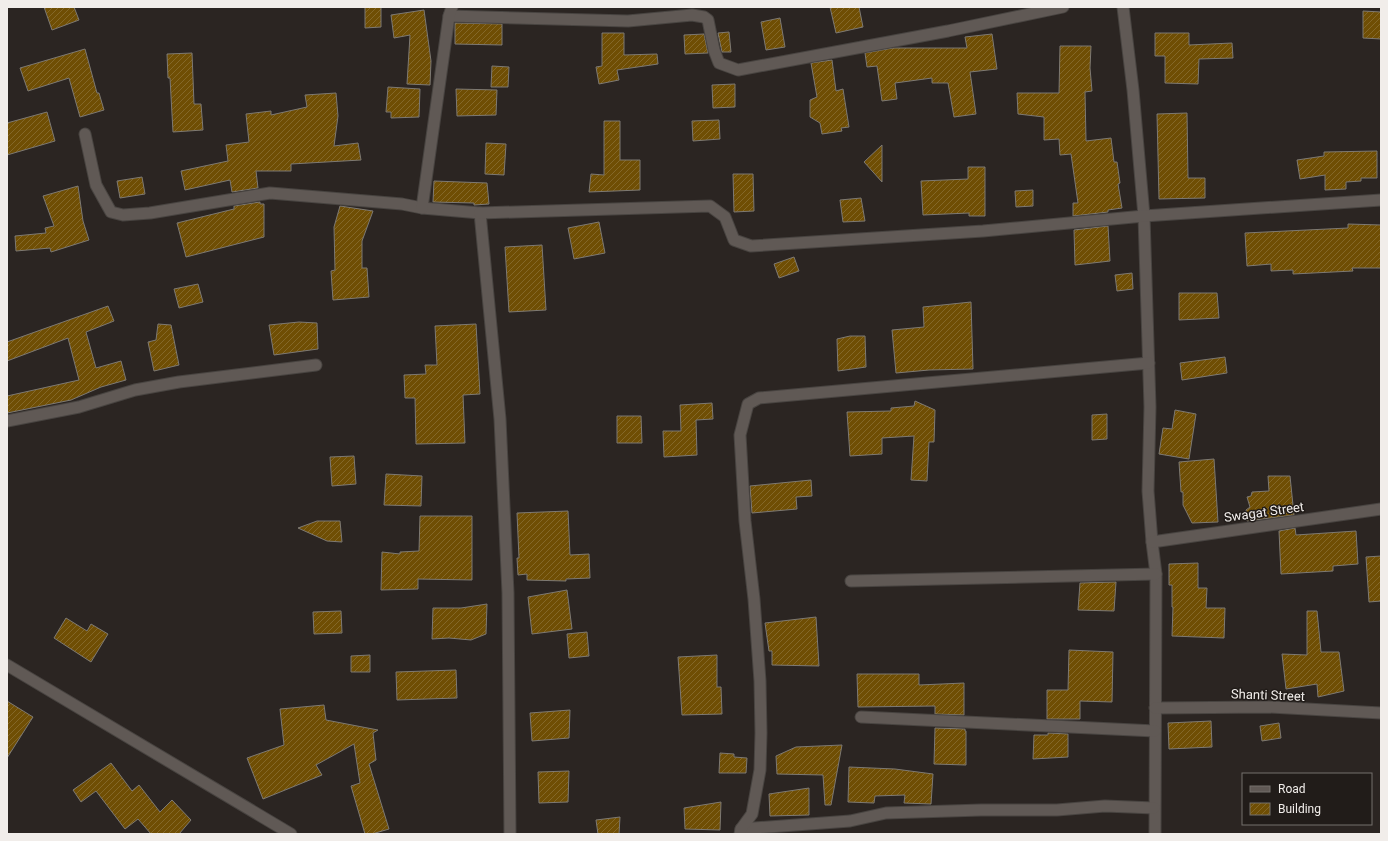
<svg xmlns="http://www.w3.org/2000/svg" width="1388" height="841" font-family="Roboto,sans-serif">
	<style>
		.building { fill: url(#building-hatch); stroke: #7d7973 }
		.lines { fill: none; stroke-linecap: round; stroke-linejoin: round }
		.minor-casing { stroke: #484441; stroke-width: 13 }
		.minor { stroke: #605955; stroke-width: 11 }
		.labels { text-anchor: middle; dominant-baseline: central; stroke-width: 3; stroke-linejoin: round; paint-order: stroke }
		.street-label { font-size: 13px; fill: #f1edea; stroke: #211c19 }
	</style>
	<defs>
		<pattern id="building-hatch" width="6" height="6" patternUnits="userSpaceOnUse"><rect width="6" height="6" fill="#6f4e04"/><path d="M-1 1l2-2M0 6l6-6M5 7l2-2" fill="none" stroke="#846829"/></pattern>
	</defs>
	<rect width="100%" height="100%" fill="#2b2522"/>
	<!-- building -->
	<g class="building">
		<polygon points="44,7 74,7 79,20 52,30"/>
		<polygon points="365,7 381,7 381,27 365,28"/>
		<polygon points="830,7 859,7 863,27 836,33"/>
		<polygon points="424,10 431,61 430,85 407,84 410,35 394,38 391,15"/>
		<polygon points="1363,11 1381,12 1381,39 1363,38"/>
		<polygon points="780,18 785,47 766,50 761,22"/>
		<polygon points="455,23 502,24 502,45 455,44"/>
		<polygon points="729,32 731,52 722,52 718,33"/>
		<polygon points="602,33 624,33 624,55 657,54 658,64 617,70 619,80 599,84 596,67 602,66"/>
		<polygon points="1155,33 1189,33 1189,45 1232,43 1233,58 1199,59 1198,84 1165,83 1165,56 1155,56"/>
		<polygon points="704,34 708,53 685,54 684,35"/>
		<polygon points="992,34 997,69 970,72 976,114 954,117 948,83 932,83 932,78 895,83 897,99 882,101 877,66 867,67 865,53 893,48 967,48 965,37"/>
		<polygon points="1060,46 1091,46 1090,68 1092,91 1085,92 1086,141 1111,138 1114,162 1117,162 1120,183 1118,184 1122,208 1108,210 1108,212 1073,216 1073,203 1078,203 1071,154 1060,155 1059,139 1044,140 1044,117 1018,114 1017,93 1059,93"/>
		<polygon points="85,49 97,93 99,93 104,110 80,117 69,78 28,91 20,68"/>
		<polygon points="192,53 194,104 201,104 203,130 173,132 170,78 168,78 167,54"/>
		<polygon points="832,60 836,91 843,89 849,127 841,128 842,131 822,134 820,123 810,117 810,100 817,97 811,63"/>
		<polygon points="492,66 509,67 508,87 491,87"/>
		<polygon points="735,84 735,107 713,108 712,85"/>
		<polygon points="388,87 420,89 419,117 391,118 391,112 386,112"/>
		<polygon points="456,89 497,90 496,115 457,116"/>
		<polygon points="336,93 338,116 334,146 358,143 361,160 291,164 291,171 256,171 258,188 232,192 230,180 185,190 181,171 228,161 226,145 249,142 246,114 271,111 271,115 307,107 305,95"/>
		<polygon points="47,112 55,141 7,155 7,123"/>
		<polygon points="1187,113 1188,178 1205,178 1205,198 1159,199 1157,114"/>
		<polygon points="719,120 720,139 693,141 692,121"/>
		<polygon points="604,121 620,121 620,160 640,160 640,190 589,192 591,174 604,175"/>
		<polygon points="486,143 506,144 504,175 485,174"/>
		<polygon points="882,145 882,182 864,162"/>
		<polygon points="1377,151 1377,178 1361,178 1361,181 1346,182 1346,189 1325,190 1325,175 1300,179 1297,160 1324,156 1324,152"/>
		<polygon points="968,167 985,167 985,216 969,216 969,213 923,215 921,181 968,179"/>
		<polygon points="733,174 753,174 754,211 734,212"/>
		<polygon points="142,177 145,194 120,198 117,181"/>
		<polygon points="434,181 487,183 489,204 474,205 474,203 433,202"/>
		<polygon points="78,186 83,221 89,240 51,252 50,248 16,251 15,236 46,233 45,228 54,226 43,196"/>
		<polygon points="1033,190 1033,206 1016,207 1015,191"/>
		<polygon points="861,198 865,221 843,222 840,200"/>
		<polygon points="260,202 260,204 264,204 264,237 186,257 177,223 234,209 234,206"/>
		<polygon points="340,206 373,211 362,241 362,268 367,268 369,297 333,300 331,271 335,270 334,227"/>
		<polygon points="599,222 605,253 574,259 568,228"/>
		<polygon points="1348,224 1381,225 1381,268 1352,268 1353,271 1293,274 1293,270 1271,271 1271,264 1247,266 1245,233 1348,228"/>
		<polygon points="1108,226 1110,261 1075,265 1074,230"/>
		<polygon points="542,245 546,310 509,312 505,247"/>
		<polygon points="794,257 799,271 779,278 774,264"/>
		<polygon points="1132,273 1133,289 1117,291 1115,275"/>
		<polygon points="198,284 203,302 179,308 174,289"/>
		<polygon points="1179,293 1217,293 1219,318 1179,320"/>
		<polygon points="971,302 973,369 929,370 896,373 892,330 924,327 923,307"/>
		<polygon points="108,306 114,321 86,332 96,368 121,361 126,380 101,387 71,400 7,413 7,396 79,380 68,338 7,361 7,342"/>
		<polygon points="299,322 317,323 318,349 274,355 269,325"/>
		<polygon points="158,324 171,325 179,365 154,371 148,342 156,340"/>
		<polygon points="476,324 480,394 463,395 465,443 416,444 415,398 405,398 404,375 426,374 425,365 437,365 435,326"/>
		<polygon points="850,336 865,336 866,367 838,371 837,339"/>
		<polygon points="1225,357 1227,373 1182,380 1180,363"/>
		<polygon points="915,401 935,410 934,442 929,442 927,481 911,480 914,436 882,438 882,454 850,456 847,412 891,411 891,408 914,406"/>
		<polygon points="712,403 713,419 696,420 697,455 664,457 663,431 681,431 680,405"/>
		<polygon points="1175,410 1196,414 1189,459 1159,454 1163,428 1172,429"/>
		<polygon points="1107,414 1107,439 1092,440 1092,415"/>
		<polygon points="617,416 641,416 642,443 617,443"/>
		<polygon points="354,456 356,484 332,486 330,457"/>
		<polygon points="1214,459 1218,522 1192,523 1183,505 1183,492 1181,492 1179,462"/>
		<polygon points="386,474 422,476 421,506 384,505"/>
		<polygon points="1268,476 1290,476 1294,515 1247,521 1246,510 1250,507 1247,497 1251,496 1252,492 1269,491"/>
		<polygon points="811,480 812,496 796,497 797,509 752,513 750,486"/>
		<polygon points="568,511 570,555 589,554 590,578 566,579 566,581 527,580 527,574 518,575 517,558 519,558 517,513"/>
		<polygon points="420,516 472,516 472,580 418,579 418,589 381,590 382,552 400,554 400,552 419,551"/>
		<polygon points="317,521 340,521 342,542 327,541 298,528"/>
		<polygon points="1295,528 1296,535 1356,531 1358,564 1333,566 1333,571 1281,574 1279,531"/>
		<polygon points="1381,556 1381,601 1369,602 1366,557"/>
		<polygon points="1198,563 1198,588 1207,588 1206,608 1225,608 1224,638 1172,636 1173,607 1172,607 1172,585 1169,585 1169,564"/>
		<polygon points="1116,582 1114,611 1078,610 1080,583"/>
		<polygon points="567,590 572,629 532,634 528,597"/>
		<polygon points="487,604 486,634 471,640 449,638 432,639 433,608 461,608"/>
		<polygon points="341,611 342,633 314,634 313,612"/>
		<polygon points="1307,611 1317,611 1321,652 1339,652 1344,691 1318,697 1317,684 1286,689 1282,654 1307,655"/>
		<polygon points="816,617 819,666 772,665 772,651 769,651 765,623"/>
		<polygon points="66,618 87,631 91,624 108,634 91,662 54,638"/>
		<polygon points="587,632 589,656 569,658 567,634"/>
		<polygon points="1069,650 1113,652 1112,702 1080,701 1080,719 1047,719 1047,690 1068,690"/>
		<polygon points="370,655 370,672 351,672 351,656"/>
		<polygon points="717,655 717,687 721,687 722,714 682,715 678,657"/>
		<polygon points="456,670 457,698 397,700 396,672"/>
		<polygon points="857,674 919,674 919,685 964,683 964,715 935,714 935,706 858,707"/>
		<polygon points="7,701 33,717 7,758"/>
		<polygon points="324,705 326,720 378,730 373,733 376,760 369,764 389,829 372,834 365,834 351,786 360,783 354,744 316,765 322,775 263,799 247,758 284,745 280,709"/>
		<polygon points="570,710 569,738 532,741 530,713"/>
		<polygon points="1211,721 1212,747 1169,749 1168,723"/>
		<polygon points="1279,723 1281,738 1262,741 1260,726"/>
		<polygon points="935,728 965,729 965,731 966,731 966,765 934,764"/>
		<polygon points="1048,733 1068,734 1068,757 1033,759 1034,735 1048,735"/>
		<polygon points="842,745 831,805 825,805 823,775 777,774 776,756 796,747"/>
		<polygon points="720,753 734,754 734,757 747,758 746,773 719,773"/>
		<polygon points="111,763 132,791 139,785 160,812 172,800 191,820 179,834 151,834 138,819 125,829 96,791 81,802 73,790"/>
		<polygon points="849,767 895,769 933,774 931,804 904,803 905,795 875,796 874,803 848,802"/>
		<polygon points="569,771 568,802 539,803 538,772"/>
		<polygon points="809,788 809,815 770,816 769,794"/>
		<polygon points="721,802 720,830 685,829 684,808"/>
		<polygon points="620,817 619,834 598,834 596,820"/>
	</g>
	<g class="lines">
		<defs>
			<g id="minor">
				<polyline points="1123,7 1133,90 1144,216 1150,407 1148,491 1152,542 1156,574 1155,834"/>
				<polyline points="449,16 628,21 692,15 704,17 708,20 714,50 719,63 738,70 948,31 1063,7"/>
				<polyline points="85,134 96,185 111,212 123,215 150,213 270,193 402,204 422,208 480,213 500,419 508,593 510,834"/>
				<polyline points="422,208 449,16 452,7"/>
				<polyline points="480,213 710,206 725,217 734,240 751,246 983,231 1144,216 1381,200"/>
				<polyline points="7,421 79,407 135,390 179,382 316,365"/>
				<polyline points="1152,542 1381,509"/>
				<polyline points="851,581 1156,574"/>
				<polyline points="7,665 291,834"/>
				<polyline points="1155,708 1269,707 1381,713"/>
				<polyline points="861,717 1155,731"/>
				<polyline points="741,829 850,821 886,813 981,810 1057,810 1105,806 1154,808"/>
				<polyline points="740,834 741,829 752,814 760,770 761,733 760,681 754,599 745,521 740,435 748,404 759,398 1149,363"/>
			</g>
		</defs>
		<!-- minor casing -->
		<use href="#minor" class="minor-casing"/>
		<!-- minor -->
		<use href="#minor" class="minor"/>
	</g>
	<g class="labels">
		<!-- street labels -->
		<g class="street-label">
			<text transform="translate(1264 512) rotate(-8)">Swagat Street</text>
			<text transform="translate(1268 695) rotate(2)">Shanti Street</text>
		</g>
	</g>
	<!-- border -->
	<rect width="1388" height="841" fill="none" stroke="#f1edea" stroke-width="16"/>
	<!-- legend -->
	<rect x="1242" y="773" width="130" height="52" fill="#211c19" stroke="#74706d"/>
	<rect x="1250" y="786" width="20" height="6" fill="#605955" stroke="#74706d"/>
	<text x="1278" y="793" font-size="12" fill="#f1edea">Road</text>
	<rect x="1250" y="803" width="20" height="12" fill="url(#building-hatch)" stroke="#74706d"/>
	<text x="1278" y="813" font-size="12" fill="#f1edea">Building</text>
</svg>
